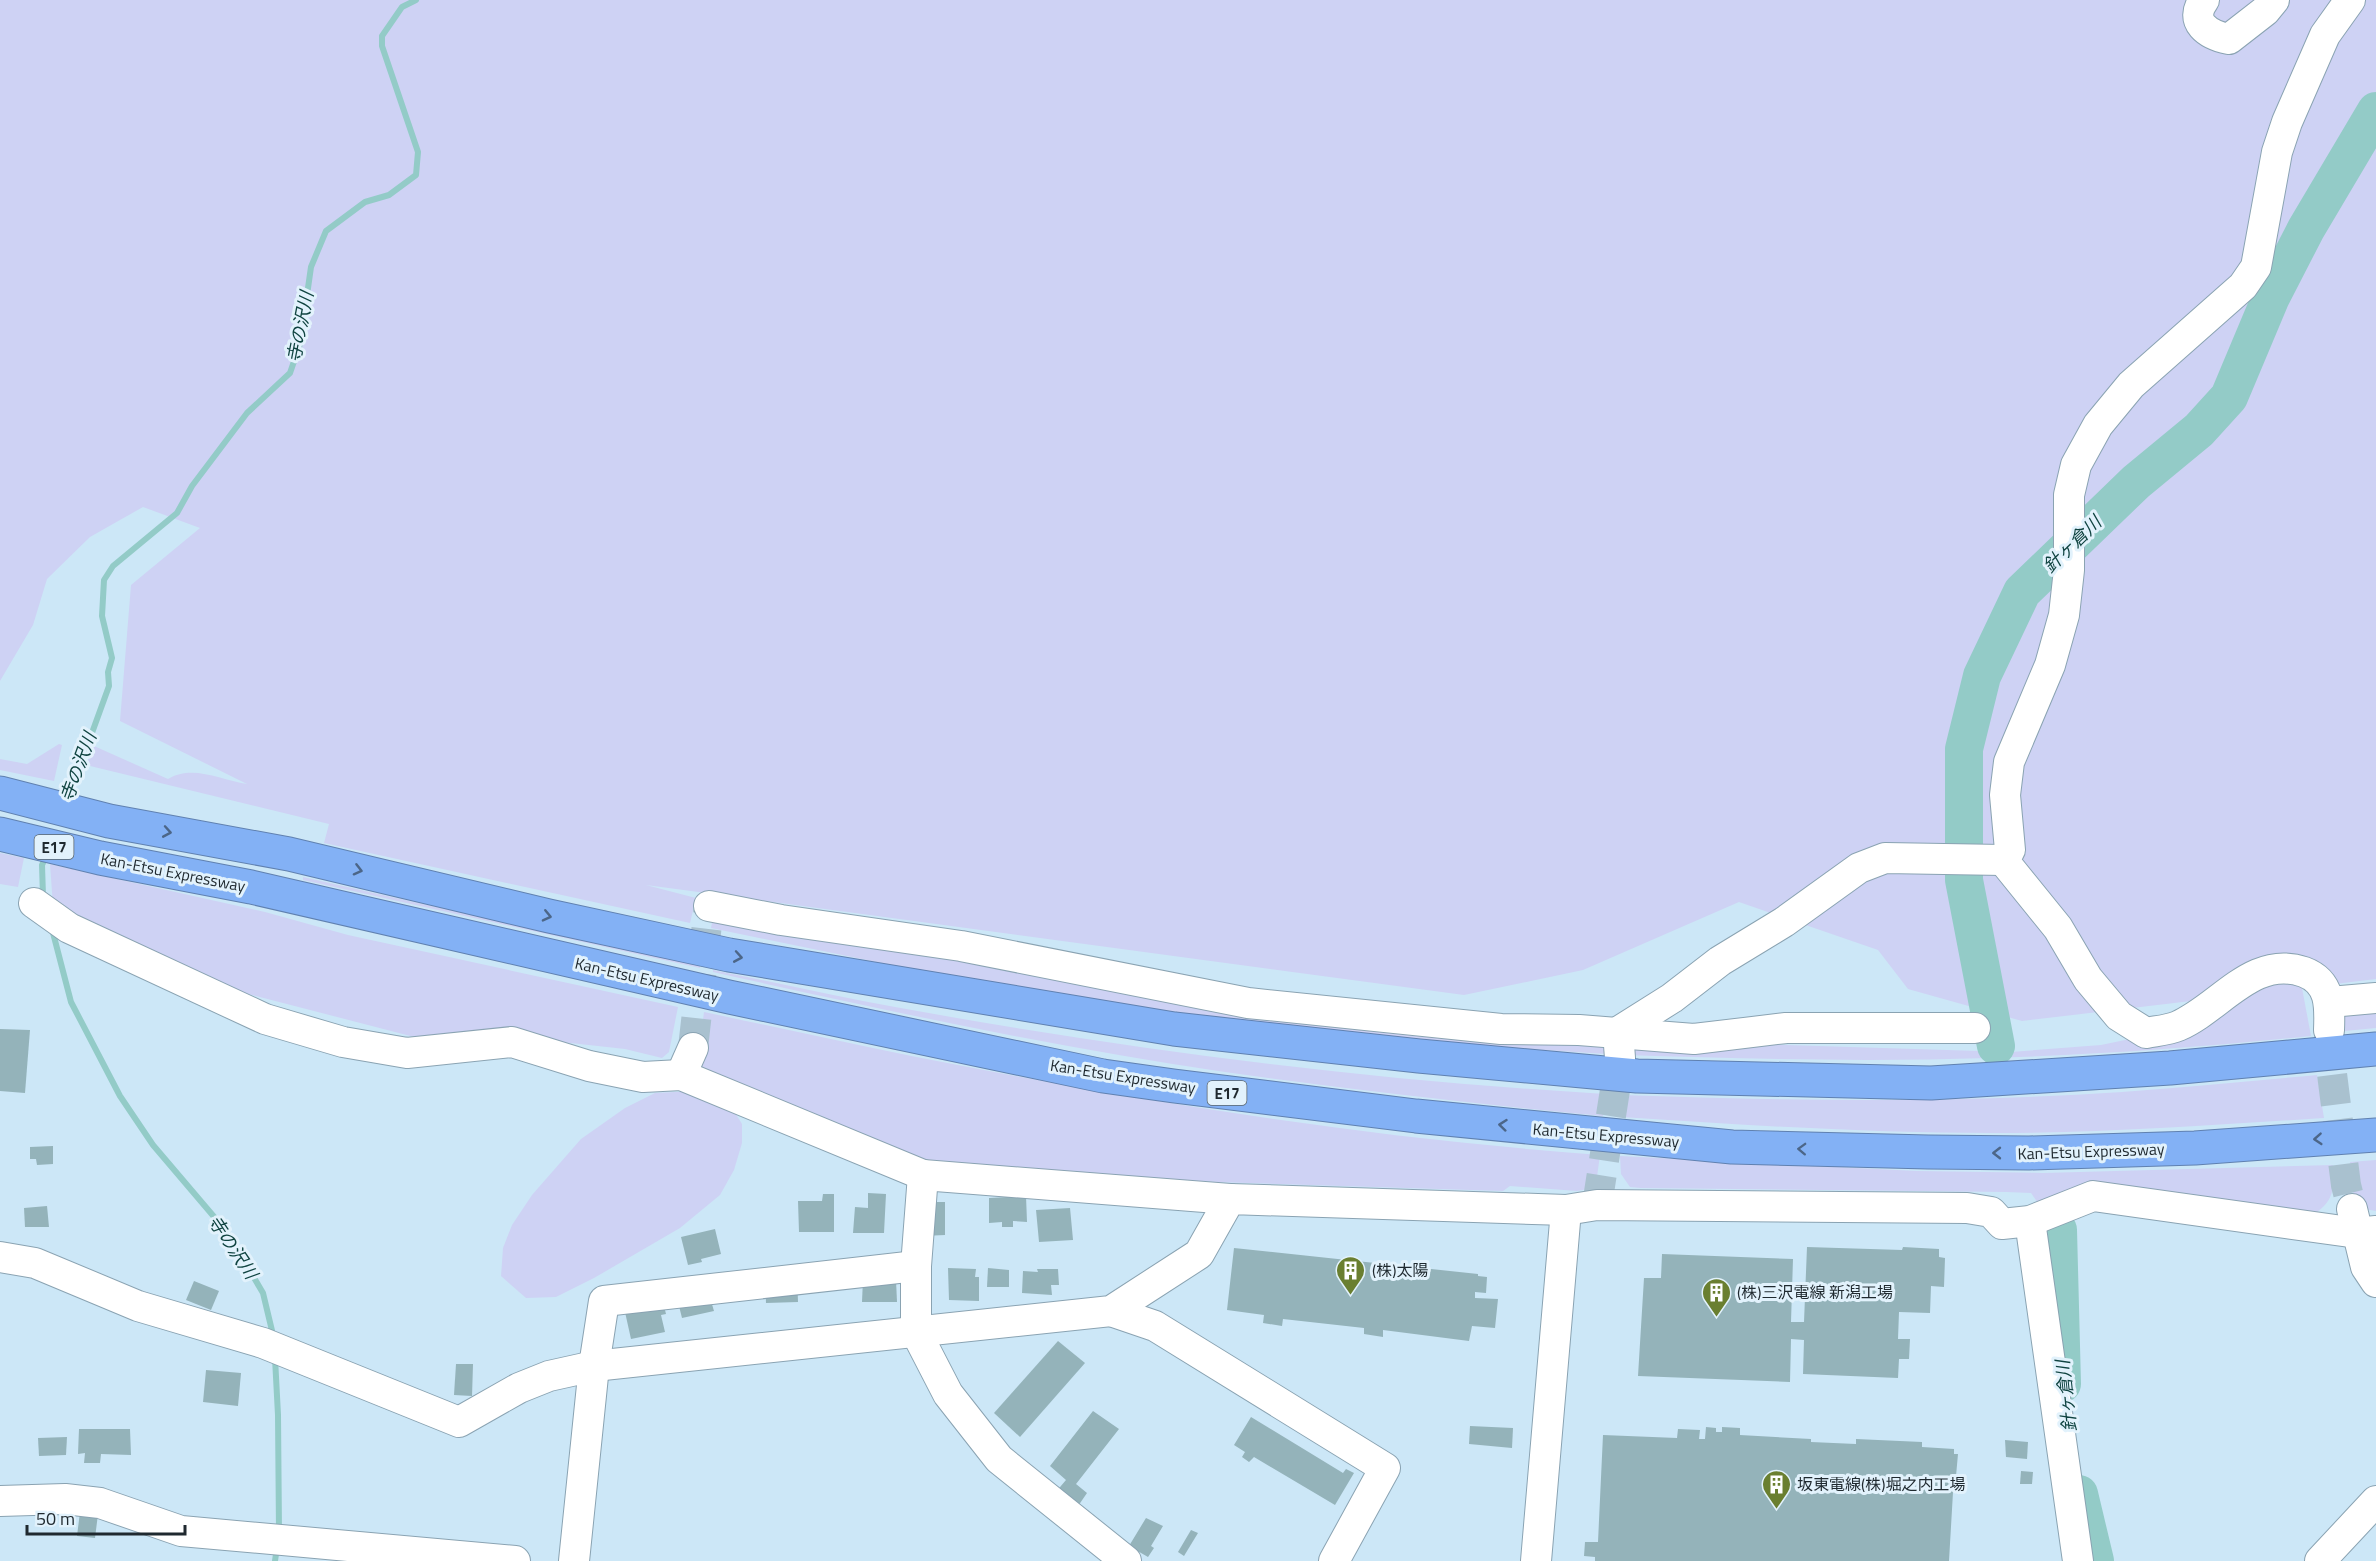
<svg xmlns="http://www.w3.org/2000/svg" width="2376" height="1561" font-family="'Titillium Web','Noto Sans JP',sans-serif">
	<style>
		.green { fill: #ced2f4 }
		.lines { fill: none; stroke-linecap: round; stroke-linejoin: round }
		.stream { stroke: #93cbc7; stroke-width: 6 }
		.river { stroke: #93cbc7; stroke-width: 38 }
		.building { fill: #94b3ba }
		.minor-tunnel { stroke: #a9c1cf; stroke-width: 30; stroke-dasharray: 30 15; stroke-linecap: butt }
		.minor-casing { stroke: #8aa3b2; stroke-width: 32 }
		.highway-casing { stroke: #6081b0; stroke-width: 35 }
		.minor { stroke: #fff; stroke-width: 30 }
		.highway { stroke: #83b1f5; stroke-width: 33 }
		.oneway { stroke: #4c6688 }
		.labels { text-anchor: middle; dominant-baseline: central; stroke-width: 6; stroke-linejoin: round; paint-order: stroke }
		.shield { fill: #e2f2fc; stroke: #5a656c; stroke-width: 1.5 }
		.shield-label { font-size: 15px; font-weight: bold; fill: #1f292f }
		.street-label { font-size: 16px; fill: #1f292f; stroke: #e2f2fc }
		.poi-label { font-size: 16px; fill: #1f292f; stroke: #e2f2fc; text-anchor: start }
		.water-label { font-size: 18px; font-style: italic; fill: #104441; stroke: #e2f2fc }
	</style>
	<rect width="100%" height="100%" fill="#cce7f7"/>
	<!-- green -->
	<g class="green">
		<path d="M 0,0 L 2376,0 L 2376,979 L 2302,988 L 2311,1036 C 2204,1047 2097,1055 1989,1058 C 1868,1062 1747,1059 1625,1055 L 1631,1036 L 1693,1042 L 2011,1052 L 2101,1045 L 2178,1029 L 2225,997 L 2022,1021 L 1908,989 L 1878,950 L 1739,902 L 1583,970 L 1464,995 L 646,885 L 696,898 L 690,923 L 324,843 L 329,824 L 86,765 L 94,746 L 168,779 C 193,764 220,780 247,784 L 120,721 L 131,585 L 200,528 L 143,507 L 90,537 L 47,579 L 33,625 L 0,681 Z"/>
		<polygon points="59,744 62,745 54,781 0,770 0,759 27,764"/>
		<polygon points="0,853 24,858 18,887 0,884"/>
		<polygon points="50,864 265,912 348,935 678,1007 669,1052 662,1058 625,1049 525,1038 422,1039 233,990 53,906"/>
		<polygon points="303,877 700,966 700,968 303,880"/>
		<polygon points="714,912 889,946 906,953 1061,976 1609,1039 1607,1054 1481,1046 1292,1029 1110,1002 920,971 711,928"/>
		<path d="M 713,970 C 774,982 834,996 895,1007 C 1130,1050 1367,1080 1605,1094 L 1603,1116 C 1477,1104 1350,1090 1225,1072 C 1053,1047 883,1010 713,972 Z"/>
		<polygon points="2376,1002 2376,1028 2334,1032 2335,1005"/>
		<path d="M 704,1012 C 790,1030 876,1050 963,1066 C 1174,1107 1386,1139 1600,1155 L 1596,1184 L 1588,1189 L 1577,1191 L 1510,1186 L 1503,1191 L 1217,1182 L 984,1168 L 919,1159 L 696,1072 Z"/>
		<path d="M 2317,1075 L 2324,1118 C 2214,1125 2103,1133 1993,1133 C 1869,1133 1744,1125 1621,1117 L 1621,1095 C 1788,1101 1956,1103 2122,1092 C 2187,1087 2252,1081 2317,1075 Z"/>
		<polygon points="697,1091 732,1108 742,1124 742,1143 734,1170 720,1195 680,1228 594,1278 556,1297 526,1298 501,1276 503,1248 512,1225 532,1195 581,1139 625,1108 655,1093"/>
		<path d="M 1620,1156 L 1917,1171 L 2043,1173 L 2333,1165 C 2333,1188 2336,1198 2316,1213 L 2038,1203 L 2031,1193 L 2006,1192 L 1641,1188 L 1630,1187 L 1621,1174 Z"/>
		<polygon points="2376,1160 2376,1211 2365,1209 2354,1200 2350,1162"/>
	</g>
	<g class="lines">
		<!-- stream -->
		<g class="stream">
			<polyline points="68,799 109,686 108,672 112,658 102,616 104,580 113,566 177,513 192,486 247,413 290,373 300,344 311,267 326,231 365,202 389,195 416,175 418,152 382,46 382,36 402,7 416,0"/>
			<polyline points="43,896 42,865 46,856"/>
			<polyline points="52,929 71,1002 120,1096 153,1145 227,1232 263,1293 274,1339"/>
			<polyline points="275,1358 278,1415 279,1531"/>
			<polyline points="275,1561 277,1547"/>
		</g>
		<!-- river -->
		<g class="river">
			<polyline points="1996,1046 1964,880 1964,749 1982,676 2022,592 2136,482 2199,430 2229,397 2271,297 2306,229 2376,111"/>
			<polyline points="2058,1230 2062,1384"/>
			<polyline points="2079,1494 2095,1561"/>
		</g>
	</g>
	<!-- building -->
	<g class="building">
		<polygon points="0,1029 30,1030 25,1093 0,1091"/>
		<polygon points="53,1146 53,1164 37,1165 36,1159 30,1159 30,1147"/>
		<polygon points="868,1193 886,1194 884,1233 853,1233 855,1207 868,1208"/>
		<polygon points="823,1194 834,1194 834,1232 799,1232 798,1201 822,1201"/>
		<polygon points="1026,1196 1027,1222 1013,1221 1013,1227 1002,1227 1002,1222 989,1223 989,1198"/>
		<polygon points="916,1202 945,1202 945,1235 923,1236"/>
		<polygon points="47,1206 49,1227 25,1227 24,1208"/>
		<polygon points="1070,1208 1073,1240 1039,1242 1036,1210"/>
		<polygon points="715,1229 721,1254 701,1259 702,1262 688,1265 681,1237"/>
		<polygon points="1807,1247 1902,1250 1903,1247 1939,1249 1939,1257 1945,1258 1944,1287 1931,1286 1930,1313 1899,1312 1898,1339 1910,1339 1909,1359 1899,1359 1898,1378 1803,1374 1804,1340 1791,1339 1790,1382 1638,1376 1644,1278 1661,1278 1662,1254 1793,1259 1791,1322 1804,1322"/>
		<polygon points="1234,1248 1478,1274 1478,1276 1487,1277 1486,1293 1475,1292 1475,1298 1498,1299 1495,1328 1472,1326 1469,1341 1383,1330 1383,1337 1364,1334 1364,1328 1283,1319 1282,1326 1263,1323 1264,1315 1227,1310"/>
		<polygon points="948,1268 976,1269 975,1277 979,1277 979,1301 949,1300"/>
		<polygon points="988,1268 1009,1270 1009,1287 987,1287"/>
		<polygon points="1037,1269 1058,1269 1059,1285 1051,1285 1052,1295 1022,1293 1023,1271 1038,1272"/>
		<polygon points="797,1271 798,1302 766,1303 765,1273"/>
		<polygon points="863,1279 896,1280 897,1302 862,1302"/>
		<polygon points="194,1281 219,1291 211,1310 186,1300"/>
		<polygon points="708,1291 714,1311 682,1318 677,1298"/>
		<polygon points="662,1298 666,1314 661,1315 665,1332 631,1339 625,1312"/>
		<polygon points="1058,1341 1085,1363 1020,1437 994,1413"/>
		<polygon points="456,1364 473,1364 472,1396 454,1395"/>
		<polygon points="206,1370 241,1373 238,1406 203,1402"/>
		<polygon points="1093,1411 1119,1429 1076,1484 1087,1493 1076,1509 1055,1493 1066,1480 1050,1466"/>
		<polygon points="1251,1417 1343,1473 1346,1469 1354,1473 1335,1505 1254,1457 1249,1462 1242,1457 1245,1452 1234,1445"/>
		<polygon points="1470,1426 1513,1428 1512,1448 1469,1444"/>
		<polygon points="1706,1427 1716,1428 1716,1432 1722,1432 1722,1427 1740,1428 1740,1435 1811,1439 1811,1442 1856,1444 1856,1439 1922,1442 1922,1447 1954,1449 1954,1454 1958,1454 1956,1476 1954,1475 1949,1561 1595,1561 1595,1557 1584,1556 1585,1542 1598,1542 1603,1435 1677,1438 1678,1429 1700,1430 1699,1439 1705,1439"/>
		<polygon points="79,1429 130,1429 131,1455 101,1454 100,1463 84,1463 85,1453 78,1454"/>
		<polygon points="67,1437 66,1455 39,1456 38,1438"/>
		<polygon points="2005,1440 2028,1442 2027,1459 2006,1457"/>
		<polygon points="2021,1471 2033,1472 2032,1484 2020,1484"/>
		<polygon points="80,1512 98,1514 95,1538 77,1536"/>
		<polygon points="1146,1518 1163,1526 1151,1546 1154,1548 1148,1557 1129,1546"/>
		<polygon points="1191,1530 1198,1533 1184,1556 1178,1552"/>
	</g>
	<g class="lines">
		<!-- minor-tunnel -->
		<g class="minor-tunnel">
			<polyline points="2329,1030 2330,1058 2346,1185 2352,1209"/>
			<polyline points="693,1048 709,906"/>
			<polyline points="1597,1205 1620,1058"/>
		</g>
		<defs>
			<g id="minor">
				<path d="M 2204,0 C 2188,22 2208,35 2229,39 L 2265,11 L 2274,0"/>
				<polyline points="2003,860 2010,850 2005,795 2009,762 2050,665 2064,615 2069,570 2069,495 2076,465 2098,425 2131,385 2243,286 2256,267 2277,152 2287,122 2325,35 2350,0"/>
				<path d="M 2003,860 L 2058,928 L 2088,979 L 2119,1016 L 2146,1033 C 2156,1031 2169,1030 2178,1026 C 2220,1008 2253,954 2304,972 C 2331,982 2330,1007 2329,1030"/>
				<polyline points="34,903 69,928 265,1019 343,1042 407,1053 512,1042 589,1066 643,1077 681,1075 923,1175"/>
				<polyline points="709,906 781,920 961,946 1248,1003 1501,1029 1579,1030 1694,1039 1786,1028 1975,1028"/>
				<polyline points="2330,1002 2376,998"/>
				<polyline points="1620,1058 1618,1032 1672,998 1720,961 1784,922 1859,868 1885,858 2003,860"/>
				<polyline points="681,1075 693,1048"/>
				<polyline points="2352,1209 2366,1267 2376,1282"/>
				<polyline points="2030,1221 2078,1561"/>
				<polyline points="0,1257 35,1263 138,1306 263,1343 459,1422 519,1388 549,1376 594,1366 1111,1311 1199,1254 1230,1199 1566,1210 1597,1205 1967,1208 1991,1212 2002,1224 2030,1221 2093,1196 2357,1233 2376,1231"/>
				<polyline points="1111,1311 1155,1326 1385,1468 1334,1561"/>
				<polyline points="0,1501 65,1499 100,1503 181,1531 515,1561"/>
				<polyline points="574,1561 594,1366 604,1301 916,1266"/>
				<polyline points="1126,1561 999,1459 948,1394 916,1332 916,1266 923,1175 1230,1199"/>
				<polyline points="1536,1561 1566,1210"/>
				<polyline points="2320,1561 2376,1501"/>
			</g>
			<g id="highway">
				<polyline points="0,793 109,821 289,854 549,916 729,955 1174,1029 1419,1056 1637,1076 1931,1083 2170,1068 2376,1049"/>
				<polyline points="0,834 100,858 251,887 729,997 1103,1076 1174,1086 1416,1116 1732,1147 1928,1152 2029,1153 2195,1148 2376,1135"/>
			</g>
		</defs>
		<!-- minor casing -->
		<use href="#minor" class="minor-casing"/>
		<!-- highway casing -->
		<use href="#highway" class="highway-casing"/>
		<!-- minor -->
		<use href="#minor" class="minor"/>
		<!-- highway -->
		<use href="#highway" class="highway"/>
	</g>
	<!-- one-way arrows -->
	<defs><path id="oneway-chevron" d="M-2-3.5L2.5 0L-2 3.5" fill="none" stroke-width="1.6" stroke-linecap="round" stroke-linejoin="round" transform="scale(1.5)"/></defs>
	<g class="oneway">
		<use href="#oneway-chevron" transform="translate(167 832) rotate(10)"/>
		<use href="#oneway-chevron" transform="translate(358 870) rotate(14)"/>
		<use href="#oneway-chevron" transform="translate(547 916) rotate(13)"/>
		<use href="#oneway-chevron" transform="translate(738 957) rotate(10)"/>
		<use href="#oneway-chevron" transform="translate(1503 1125) rotate(-174)"/>
		<use href="#oneway-chevron" transform="translate(2318 1139) rotate(176)"/>
		<use href="#oneway-chevron" transform="translate(1802 1149) rotate(-178)"/>
		<use href="#oneway-chevron" transform="translate(1997 1153) rotate(-180)"/>
	</g>
	<!-- icons -->
	<defs>
		<symbol id="building-pin" viewBox="-11 -11 22 30"><path d="M0 17L-7.5 6A9.5 9.5 0 1 1 7.5 6Z" fill="#6a7f30" stroke="#e2f2fc"/><path d="M-4-6H4V6H1V3H-1V6H-4ZM-2.5-4.3h1.7v1.8h-1.7ZM.8-4.3h1.7v1.8H.8ZM-2.5-1h1.7V.8h-1.7ZM.8-1h1.7V.8H.8Z" fill="#fff"/></symbol>
	</defs>
	<g fill-rule="evenodd">
		<use href="#building-pin" x="1334" y="1254" width="33" height="45"/>
		<use href="#building-pin" x="1700" y="1276" width="33" height="45"/>
		<use href="#building-pin" x="1760" y="1468" width="33" height="45"/>
	</g>
	<g class="labels">
		<!-- shield labels -->
		<g class="shield">
			<rect x="34.5" y="835" width="39" height="24" rx="4.5"/>
			<rect x="1207.5" y="1081" width="39" height="24" rx="4.5"/>
		</g>
		<g class="shield-label">
			<text x="54" y="847">E17</text>
			<text x="1227" y="1093">E17</text>
		</g>
		<!-- street labels -->
		<g class="street-label">
			<text transform="translate(173 872) rotate(11)">Kan-Etsu Expressway</text>
			<text transform="translate(647 979) rotate(13)">Kan-Etsu Expressway</text>
			<text transform="translate(1123 1076) rotate(9)">Kan-Etsu Expressway</text>
			<text transform="translate(1606 1135) rotate(5)">Kan-Etsu Expressway</text>
			<text transform="translate(2091 1151) rotate(-2)">Kan-Etsu Expressway</text>
		</g>
		<!-- poi labels -->
		<g class="poi-label">
			<text x="1372" y="1270">(株)太陽</text>
			<text x="1737" y="1292">(株)三沢電線 新潟工場</text>
			<text x="1797" y="1484">坂東電線(株)堀之内工場</text>
		</g>
		<!-- water labels -->
		<g class="water-label">
			<text transform="translate(300 327) rotate(-79)">寺の沢川</text>
			<text transform="translate(2072 544) rotate(-44)">針ヶ倉川</text>
			<text transform="translate(78 767) rotate(-70)">寺の沢川</text>
			<text transform="translate(233 1247) rotate(56)">寺の沢川</text>
			<text transform="translate(2066 1396) rotate(-96)">針ヶ倉川</text>
		</g>
	</g>
	<!-- scale -->
	<path d="M27 1525v9h158v-9" fill="none" stroke="#1f292f" stroke-width="3"/>
	<text x="36" y="1525" font-size="18" fill="#1f292f" stroke="#e2f2fc" stroke-width="4.5" paint-order="stroke">50 m</text>
</svg>
